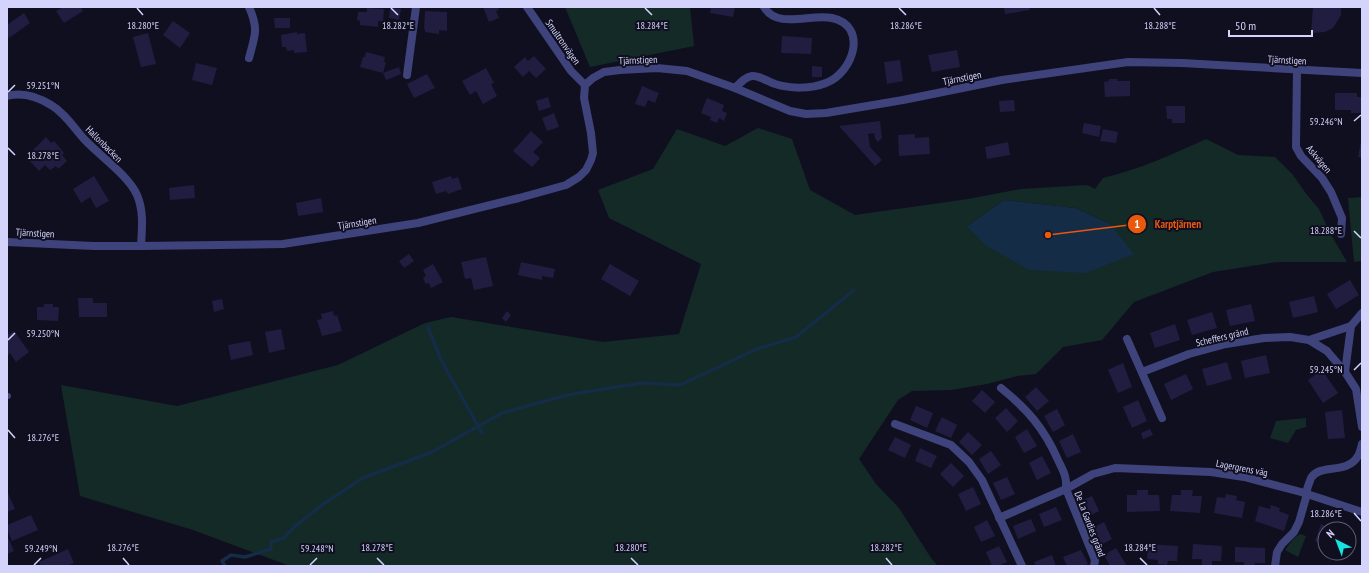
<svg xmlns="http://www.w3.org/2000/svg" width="1369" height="573" font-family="'PT Sans Narrow',sans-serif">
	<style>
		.green { fill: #132a27; fill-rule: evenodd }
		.water { fill: #142c46 }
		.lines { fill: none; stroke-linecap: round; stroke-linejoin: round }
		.stream { stroke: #142c46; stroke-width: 3.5 }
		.building { fill: #201d40 }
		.service { stroke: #3f437b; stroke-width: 6 }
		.minor { stroke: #3f437b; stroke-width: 8 }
		.ticks { fill: none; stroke: #d3d3fb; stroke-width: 1.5 }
		.labels { text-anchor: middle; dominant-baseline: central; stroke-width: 4; stroke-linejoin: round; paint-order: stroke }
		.street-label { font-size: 10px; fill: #d3d3fb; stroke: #100f20 }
		.ticks-label { font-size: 10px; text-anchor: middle; fill: #d3d3fb; stroke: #100f20; stroke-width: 4; stroke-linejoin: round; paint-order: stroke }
		.leader { fill: none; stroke: #e8590c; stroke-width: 1.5 }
		.callout-dot { fill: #e8590c; stroke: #100f20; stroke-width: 1.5 }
		.mark-label { font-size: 12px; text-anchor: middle; font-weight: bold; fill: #fff }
		.callout-label { font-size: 11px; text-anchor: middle; font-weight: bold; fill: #e8590c; stroke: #100f20; stroke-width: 4; stroke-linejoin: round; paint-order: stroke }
	</style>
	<rect width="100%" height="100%" fill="#100f20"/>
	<!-- green -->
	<g class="green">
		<polygon points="565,7 690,7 694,46 590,67"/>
		<path d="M 758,128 L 792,139 L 810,190 L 855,215 L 968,199 L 1021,189 L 1087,185 L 1095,189 L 1103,178 C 1140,169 1171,155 1206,139 L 1238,155 L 1275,157 L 1293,175 L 1307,195 L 1319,209 L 1330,233 L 1347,262 L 1277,262 L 1213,272 L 1134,302 L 1102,340 L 1063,347 L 1036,374 L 1017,376 L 987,384 L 951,390 L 912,391 L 898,400 L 859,459 L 876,484 L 899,508 L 931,558 L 938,566 L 290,566 L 193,530 L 80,496 L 61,385 L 177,406 L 338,365 L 425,323 L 451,317 L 603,342 L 679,334 L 701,264 L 609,218 L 598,190 L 653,169 L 677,129 L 725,146 ZM 1004,200 L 1076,208 L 1110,224 L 967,226 Z"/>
		<polygon points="1362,197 1362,261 1354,262 1348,198"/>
		<polygon points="1306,418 1306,427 1296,430 1288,443 1270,438 1276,421"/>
		<polygon points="1300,534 1306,536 1298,557 1285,550 1294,538"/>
	</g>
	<!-- water -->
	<polygon class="water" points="1004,200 1076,208 1110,224 1134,254 1086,273 1029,270 985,245 967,226"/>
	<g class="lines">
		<!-- stream -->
		<g class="stream">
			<polyline points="428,327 441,360 482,433"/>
			<polyline points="225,566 222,561 231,555 245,557 271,549 271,542 284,538 294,527 322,505 363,478 432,452 502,413 567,395 642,383 680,385 757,349 796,337 854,290"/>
		</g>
	</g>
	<!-- building -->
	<g class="building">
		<polygon points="63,7 81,7 83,11 64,23 56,11"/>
		<polygon points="483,7 498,7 499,10 496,11 499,18 489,22"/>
		<polygon points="711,7 735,7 733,17 710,13"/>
		<polygon points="1004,7 1029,7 1030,10 1005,14"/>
		<polygon points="1313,7 1341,8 1341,15 1333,28 1325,32 1311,33"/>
		<polygon points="367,8 384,9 383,22 378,21 378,27 360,25 360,21 357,20 358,12 367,12"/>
		<polygon points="390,8 401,9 399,20 389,18"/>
		<polygon points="425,11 447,12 447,31 439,30 439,34 425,32 425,29 424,29"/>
		<polygon points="24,13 30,23 9,38 7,35 7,25"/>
		<polygon points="274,18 290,18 290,28 275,28"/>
		<polygon points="173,21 190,33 180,48 163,35"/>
		<polygon points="297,32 297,34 305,33 307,52 294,53 294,50 287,51 286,47 282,47 281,35"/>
		<polygon points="148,33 156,64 141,67 133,37"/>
		<polygon points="782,36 812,38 811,54 781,53"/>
		<polygon points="957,50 960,67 932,72 928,55"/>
		<polygon points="366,52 385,57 384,62 386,62 383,73 360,67 363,57 365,57"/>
		<polygon points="534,56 546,69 536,78 529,71 523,77 514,67 525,57 528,61"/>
		<polygon points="900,60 903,81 887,84 884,62"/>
		<polygon points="196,63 217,68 212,85 192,80"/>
		<polygon points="812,66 822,67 822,77 812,77"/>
		<polygon points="399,67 401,74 386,80 383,73"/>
		<polygon points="486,68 494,83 491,84 497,96 483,104 476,91 470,95 462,81"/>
		<polygon points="427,74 435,88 414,98 407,84"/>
		<polygon points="1109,79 1117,79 1117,81 1130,81 1130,96 1105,97 1104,82 1109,81"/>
		<polygon points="642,86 659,93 655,103 648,100 645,107 635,104"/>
		<polygon points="1335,93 1357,93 1357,97 1362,97 1362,113 1351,113 1351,110 1335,110"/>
		<polygon points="548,97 551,107 539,111 536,101"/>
		<polygon points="707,98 724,105 722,111 727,113 724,121 719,118 717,123 710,120 711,117 701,113"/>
		<polygon points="1014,100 1015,111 1000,112 999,101"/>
		<polygon points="1166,106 1185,106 1185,123 1172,123 1172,119 1167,119"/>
		<polygon points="554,113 559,127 547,131 542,118"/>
		<polygon points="880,121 882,138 878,142 875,138 874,133 868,134 870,147 882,160 875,166 839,126"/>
		<polygon points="1084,123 1101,126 1099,137 1082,133"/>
		<polygon points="1103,129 1118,132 1116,143 1100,141"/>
		<polygon points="531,131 543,142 533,152 540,158 532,167 513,151"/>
		<polygon points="915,134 915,138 929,137 930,154 899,156 898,135"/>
		<polygon points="46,137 51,143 54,141 64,153 62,155 67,161 58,169 56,166 50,170 45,165 39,171 27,158 33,152 32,151"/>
		<polygon points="1008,142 1010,155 987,159 985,147"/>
		<polygon points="1361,142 1362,142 1362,157 1358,157"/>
		<polygon points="94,176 109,201 96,208 90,197 81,203 73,189"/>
		<polygon points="451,176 452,179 458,177 462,189 448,194 446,191 436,194 432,182"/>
		<polygon points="194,185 195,198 170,200 169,188"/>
		<polygon points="321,198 323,212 298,216 296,203"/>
		<polygon points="409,254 414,261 404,268 399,261"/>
		<polygon points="486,257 493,286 474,290 471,278 465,279 461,262"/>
		<polygon points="521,262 555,269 553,278 542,276 542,280 518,275"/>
		<polygon points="433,264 443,282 431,288 429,283 426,284 423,278 426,276 423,270"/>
		<polygon points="610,264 639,281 630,296 601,279"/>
		<polygon points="1350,280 1359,295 1336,309 1327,294"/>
		<polygon points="1314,296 1318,312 1293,318 1289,302"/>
		<polygon points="78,298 93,298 93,303 107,303 107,317 79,317"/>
		<polygon points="222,299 224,309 214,312 212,301"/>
		<polygon points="44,304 53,304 53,307 59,307 58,321 37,320 37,307 44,307"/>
		<polygon points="1251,304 1255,321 1230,326 1226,310"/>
		<polygon points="333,311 334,316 337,315 342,331 322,336 317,320 322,319 321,314"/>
		<polygon points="507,311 511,315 506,322 502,318"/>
		<polygon points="1212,312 1217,328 1192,335 1187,320"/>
		<polygon points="1175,324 1180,340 1155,348 1150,333"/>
		<polygon points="281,329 285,349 269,353 265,332"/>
		<polygon points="14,331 29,352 16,362 10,353 7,356 7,335"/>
		<polygon points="250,341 253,355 231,360 228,345"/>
		<polygon points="1266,355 1270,373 1245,378 1241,361"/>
		<polygon points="1227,362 1232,379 1207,386 1202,369"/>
		<polygon points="1123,363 1132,387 1118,393 1108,370"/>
		<polygon points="1322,370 1338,393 1323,403 1308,380"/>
		<polygon points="1186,374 1193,389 1171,400 1164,384"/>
		<polygon points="1036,387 1049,401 1037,411 1025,397"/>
		<polygon points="982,390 995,402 985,413 972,401"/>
		<polygon points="1138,400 1147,421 1132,428 1123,407"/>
		<polygon points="916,406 933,413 927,428 910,420"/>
		<polygon points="1006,408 1018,421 1007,432 995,418"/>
		<polygon points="1057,409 1065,425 1053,432 1044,416"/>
		<polygon points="1342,410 1345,438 1328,439 1325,412"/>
		<polygon points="942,417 957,425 951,438 935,431"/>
		<polygon points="1027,429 1037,446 1024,453 1015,437"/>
		<polygon points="1150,429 1153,435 1143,439 1141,433"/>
		<polygon points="968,432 982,445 972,455 959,442"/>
		<polygon points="1073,434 1081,452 1067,458 1059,441"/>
		<polygon points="895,437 911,445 905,458 888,450"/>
		<polygon points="920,448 937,456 931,468 915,461"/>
		<polygon points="991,451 1001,465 988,474 979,459"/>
		<polygon points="1042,456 1051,473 1037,480 1029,463"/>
		<polygon points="951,463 964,476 953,487 940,474"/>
		<polygon points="1007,477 1015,494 1001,500 993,483"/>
		<polygon points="973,487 981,504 966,511 958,494"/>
		<polygon points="1137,490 1148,490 1148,495 1159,495 1160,511 1127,512 1127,495 1137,495"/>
		<polygon points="1181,490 1193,490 1192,496 1202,496 1200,513 1170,511 1172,495 1181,495"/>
		<polygon points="7,493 8,493 15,509 7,512"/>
		<polygon points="1226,494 1237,496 1236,500 1245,502 1242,518 1214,513 1217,497 1225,498"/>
		<polygon points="1092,496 1099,511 1086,518 1079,502"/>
		<polygon points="1271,505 1280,508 1279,511 1289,515 1284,531 1255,521 1259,506 1270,509"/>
		<polygon points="1056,507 1062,520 1044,527 1039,514"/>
		<polygon points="31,515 38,530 12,541 7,529 7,525"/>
		<polygon points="1031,519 1036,531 1018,539 1013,526"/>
		<polygon points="987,520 995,536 981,542 974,527"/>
		<polygon points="1104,522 1112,539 1099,546 1091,529"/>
		<polygon points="1321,524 1330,528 1331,524 1341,528 1340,529 1325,529 1325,544 1315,541"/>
		<polygon points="9,539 14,551 7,554 7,540"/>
		<polygon points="1148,544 1178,546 1177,561 1168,561 1167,565 1158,564 1158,560 1147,559"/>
		<polygon points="1193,544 1222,546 1221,561 1212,561 1212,565 1202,565 1202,559 1192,559"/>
		<polygon points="999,546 1007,562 998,566 992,566 986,552"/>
		<polygon points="1235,547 1265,548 1265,563 1255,563 1254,566 1244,566 1244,562 1235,562"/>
		<polygon points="1116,548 1127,566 1110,566 1104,555"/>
		<polygon points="68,549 74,563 67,566 41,566 39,562"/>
		<polygon points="1081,550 1088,564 1084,566 1067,566 1063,557"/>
		<polygon points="1052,555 1056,566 1036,566 1034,562"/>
	</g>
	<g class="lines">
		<!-- service -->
		<polyline class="service" points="7,396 8,396"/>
		<!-- minor -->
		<g class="minor">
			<path d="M 249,7 C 259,30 255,35 249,58"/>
			<polyline points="527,7 571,71 585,85"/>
			<polyline points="1297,70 1296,147 1301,156 1322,178 1331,192 1342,218 1341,234"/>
			<polyline points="407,75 416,7"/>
			<path d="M 735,88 C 740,83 745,77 752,76 C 759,75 768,82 775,84 C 791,89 811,89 826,83 C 853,73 869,26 832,18 C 811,13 778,30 764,7"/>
			<path d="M 7,96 C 22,92 38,97 51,105 C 65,113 74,128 85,140 C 99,155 129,176 137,195 C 144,211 142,229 141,246"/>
			<polyline points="7,242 94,246 141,246 283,244 418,223 519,198 566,185 579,177 586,170 591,160 593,153 591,133 584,98 585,85 593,78 604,72 620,70 657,68 687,71 735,88 790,111 806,114 826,113 903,100 1002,80 1128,62 1182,63 1362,73"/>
			<polyline points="1127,339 1162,418"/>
			<polyline points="1309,340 1351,326 1362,313"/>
			<polyline points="1142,372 1189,354 1226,344 1264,338 1290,337 1309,340 1327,351 1345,372 1356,389 1362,427"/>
			<polyline points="1345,372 1351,326"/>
			<path d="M 1001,388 C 1027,409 1044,428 1058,460 C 1063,471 1067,476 1066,489 L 1095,560 L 1094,566"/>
			<polyline points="895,424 951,445 969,462 982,480 1022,566"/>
			<path d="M 1306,493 C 1307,489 1309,483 1311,478 C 1320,463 1347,475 1358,456 C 1360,453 1361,448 1362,444"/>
			<polyline points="999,518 1066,489 1093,474 1115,468 1211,472 1244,477 1301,492 1362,512"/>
			<polyline points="1275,566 1277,552 1282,544 1294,532 1299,522 1307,494"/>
		</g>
	</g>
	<!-- ticks -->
	<path class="ticks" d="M 137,8 L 143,15M 391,8 L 398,15M 645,8 L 652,15M 899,8 L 906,15M 1154,8 L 1160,15M 8,92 L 15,85M 1354,121 L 1361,115M 8,148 L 15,155M 1354,231 L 1361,238M 8,340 L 15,333M 1354,370 L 1361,363M 8,430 L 15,438M 1354,513 L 1361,521M 123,558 L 129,565M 377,558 L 384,565M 631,558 L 638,565M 886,558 L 892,565M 1140,558 L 1147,565M 34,565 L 41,558M 310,565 L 317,558"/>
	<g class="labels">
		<!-- street labels -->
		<g class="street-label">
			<text transform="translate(563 42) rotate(55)">Smultronvägen</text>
			<text transform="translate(638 60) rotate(-2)">Tjärnstigen</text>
			<text transform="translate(1287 60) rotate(3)">Tjärnstigen</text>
			<text transform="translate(962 78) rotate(-11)">Tjärnstigen</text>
			<text transform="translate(104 144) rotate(45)">Hallonbacken</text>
			<text transform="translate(1319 159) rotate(50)">Askvägen</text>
			<text transform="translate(357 223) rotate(-9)">Tjärnstigen</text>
			<text transform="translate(35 233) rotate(3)">Tjärnstigen</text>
			<text transform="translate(1222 337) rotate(-13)">Scheffers gränd</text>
			<text transform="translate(1242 468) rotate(11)">Lagergrens väg</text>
			<text transform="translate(1090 524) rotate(69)">De La Gardies gränd</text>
		</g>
	</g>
	<g class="ticks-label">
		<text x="143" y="29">18.280°E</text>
		<text x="398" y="29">18.282°E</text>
		<text x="652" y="29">18.284°E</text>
		<text x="906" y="29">18.286°E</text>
		<text x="1160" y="29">18.288°E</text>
		<text x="43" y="89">59.251°N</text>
		<text x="1326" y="125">59.246°N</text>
		<text x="43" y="159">18.278°E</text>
		<text x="1326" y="234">18.288°E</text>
		<text x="43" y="337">59.250°N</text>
		<text x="1326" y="373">59.245°N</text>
		<text x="43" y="441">18.276°E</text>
		<text x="1326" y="517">18.286°E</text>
		<text x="123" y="551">18.276°E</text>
		<text x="377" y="551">18.278°E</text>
		<text x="631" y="551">18.280°E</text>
		<text x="886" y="551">18.282°E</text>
		<text x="1140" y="551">18.284°E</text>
		<text x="41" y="552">59.249°N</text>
		<text x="317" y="552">59.248°N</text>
	</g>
	<!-- callouts -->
	<path class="leader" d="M1048 235L1137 224"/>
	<g class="callout-dot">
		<circle cx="1048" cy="235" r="4"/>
		<circle cx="1137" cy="224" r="10"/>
	</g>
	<g class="mark-label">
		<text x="1137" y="228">1</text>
	</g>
	<g class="callout-label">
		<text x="1178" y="228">Karptjärnen</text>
	</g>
	<!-- border -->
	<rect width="1369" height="573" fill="none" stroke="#d3d3fb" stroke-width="16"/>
	<!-- north arrow -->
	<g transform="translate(1337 541) rotate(318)"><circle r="19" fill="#100f20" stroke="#5e5d78"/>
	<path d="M0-3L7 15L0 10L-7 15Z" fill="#15e4e3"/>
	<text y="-6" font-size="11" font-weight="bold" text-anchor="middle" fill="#d3d3fb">N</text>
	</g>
	<!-- scale -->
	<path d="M1229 30v6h83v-6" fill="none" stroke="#d3d3fb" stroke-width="2"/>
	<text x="1235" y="30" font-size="12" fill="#d3d3fb" stroke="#100f20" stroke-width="3" paint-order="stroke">50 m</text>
</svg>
